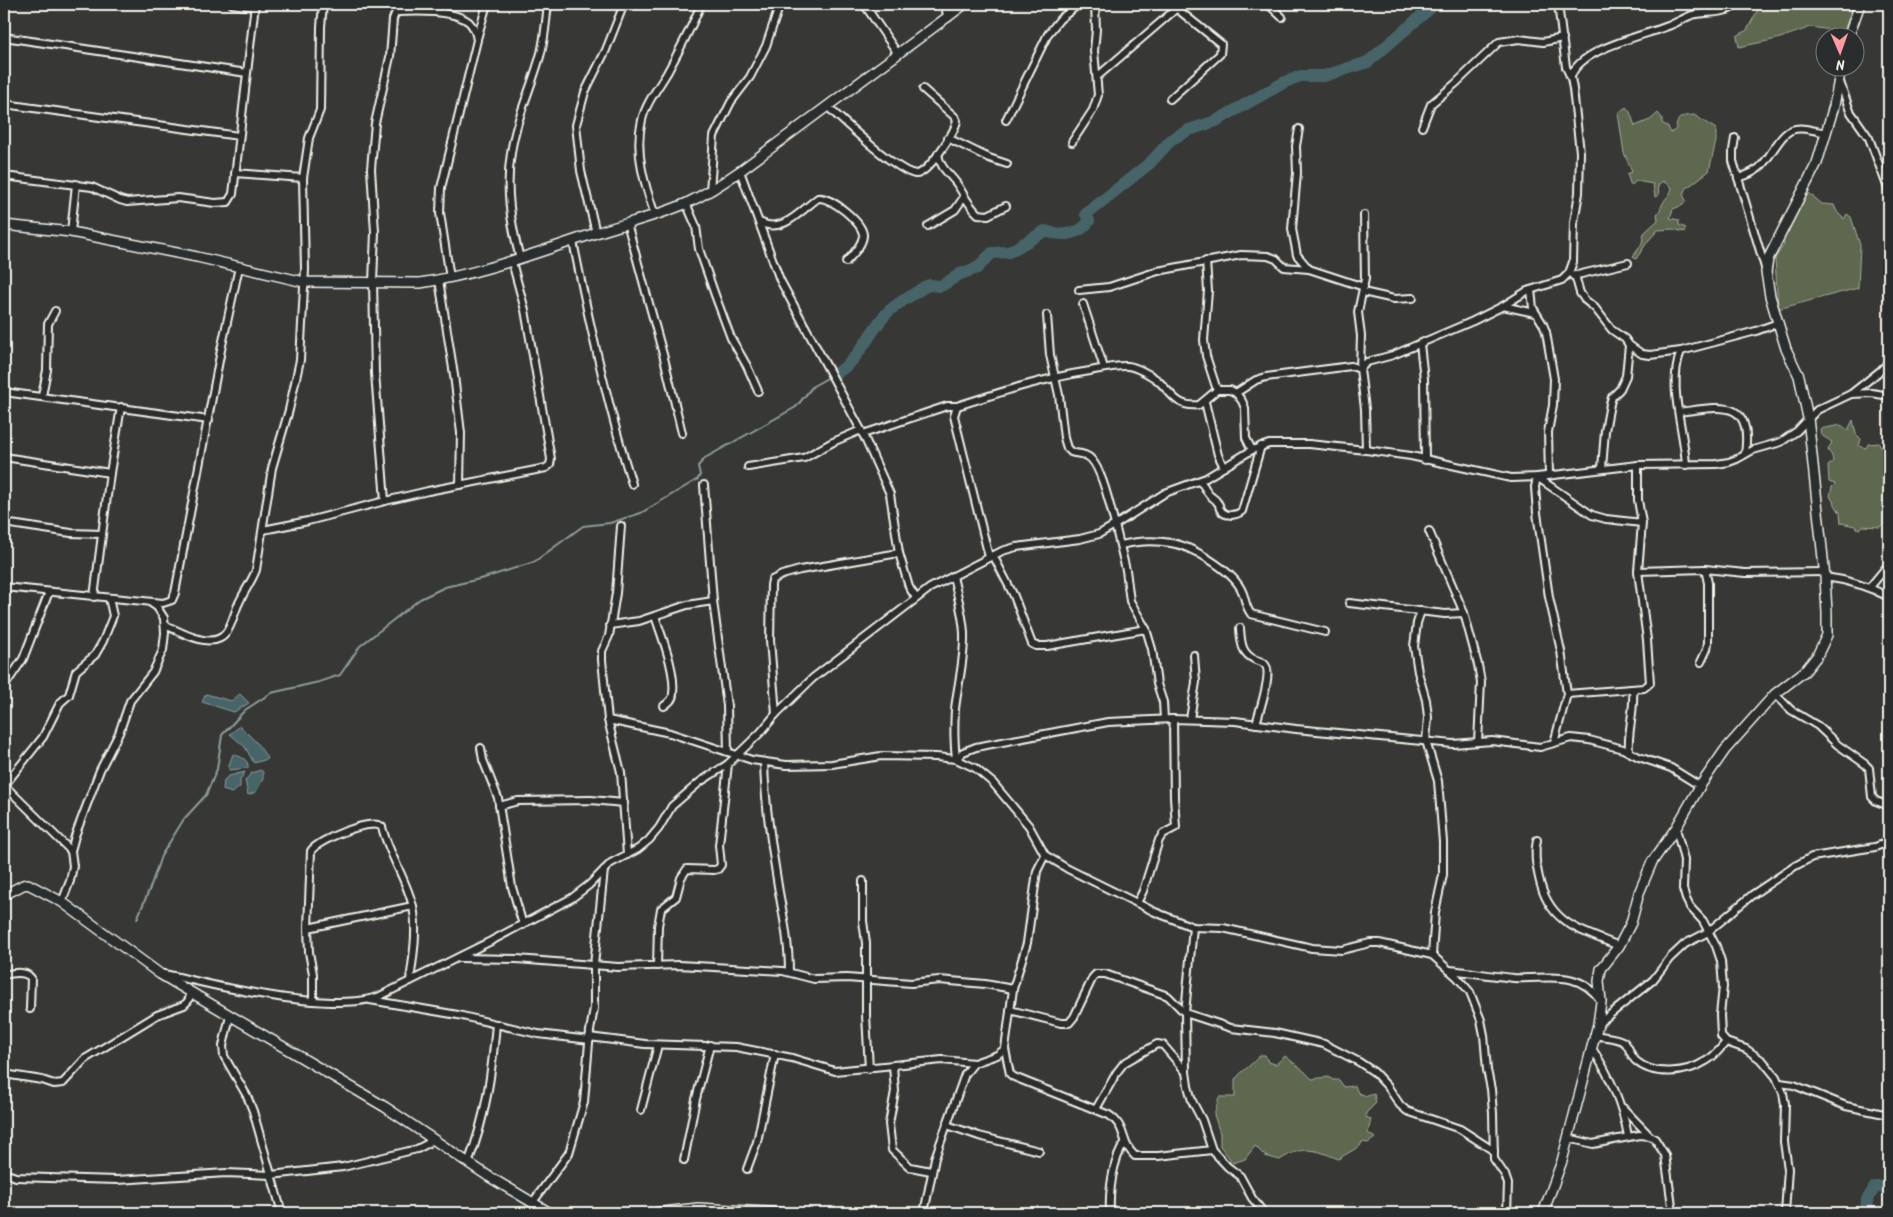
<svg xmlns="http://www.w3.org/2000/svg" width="1893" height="1217" font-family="Kalam,sans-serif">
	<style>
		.green { fill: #5d684f; stroke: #a8ac9c }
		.water { fill: #466567; stroke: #8c9d9b }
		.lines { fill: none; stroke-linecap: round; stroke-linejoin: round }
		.stream { stroke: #8c9d9b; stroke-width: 2 }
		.river { stroke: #466567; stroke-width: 12 }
		.street-casing { stroke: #f4f1e8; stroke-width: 10 }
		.secondary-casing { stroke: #f4f1e8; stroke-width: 12 }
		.street { stroke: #2a2d2e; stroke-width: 6 }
		.secondary { stroke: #2a2d2e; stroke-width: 9 }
	</style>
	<rect width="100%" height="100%" fill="#373735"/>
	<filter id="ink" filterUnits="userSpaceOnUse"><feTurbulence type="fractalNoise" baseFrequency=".02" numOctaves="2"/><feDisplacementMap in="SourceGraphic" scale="10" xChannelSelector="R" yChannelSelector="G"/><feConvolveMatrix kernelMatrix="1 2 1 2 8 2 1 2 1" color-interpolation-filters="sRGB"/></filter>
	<g filter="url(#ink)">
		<!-- green -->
		<g class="green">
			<polygon points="1759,4 1853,4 1844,32 1811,27 1777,39 1739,47 1737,36 1747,30 1760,6"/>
			<path d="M 1626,107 L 1630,112 L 1635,126 L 1650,120 L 1658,113 L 1662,118 L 1662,123 L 1668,127 L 1671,133 L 1676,129 C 1677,116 1682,116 1694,115 L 1716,129 L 1716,141 L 1709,171 L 1688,187 L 1683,194 L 1686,201 L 1683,205 L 1673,209 L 1670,218 L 1679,220 L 1679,225 L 1686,228 L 1684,232 L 1673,229 L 1658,230 L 1648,241 L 1636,259 L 1633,257 L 1642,243 L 1644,233 L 1658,220 L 1657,214 C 1661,210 1660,208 1663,203 C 1666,197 1670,196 1672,188 L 1663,181 L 1658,185 L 1659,195 L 1655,197 L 1653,184 L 1636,181 L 1631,186 L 1627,174 L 1632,172 L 1624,153 L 1618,113 Z"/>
			<polygon points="1809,193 1822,204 1834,205 1837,212 1844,219 1847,214 1851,217 1860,245 1858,288 1778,309 1775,258 1784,245 1782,234"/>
			<polygon points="1853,420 1856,434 1861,439 1859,446 1866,448 1868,444 1879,443 1880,446 1884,445 1887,449 1883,458 1885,463 1884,466 1889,471 1889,518 1880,527 1863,526 1860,529 1856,528 1855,526 1841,523 1840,513 1830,496 1832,487 1835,484 1829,482 1828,466 1833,462 1832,456 1828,450 1832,442 1821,435 1820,429 1841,425 1848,430"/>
			<path d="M 1260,1055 L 1265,1055 L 1268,1062 L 1276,1064 L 1285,1056 L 1304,1071 L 1312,1079 L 1328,1077 L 1333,1080 L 1339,1080 L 1344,1087 L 1355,1086 L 1358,1093 L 1367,1096 L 1374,1094 L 1376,1103 L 1366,1113 L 1366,1117 L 1371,1119 L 1368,1133 L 1375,1138 L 1368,1143 L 1362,1142 L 1360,1146 L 1338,1159 C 1315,1149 1302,1145 1280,1160 L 1265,1156 L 1255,1146 L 1245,1159 L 1233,1163 L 1220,1146 L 1220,1133 L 1214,1115 L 1219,1097 L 1235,1097 L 1235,1079 C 1243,1070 1253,1064 1260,1055 Z"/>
		</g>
		<!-- water -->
		<g class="water">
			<polygon points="206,694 231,701 240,694 249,703 234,712 202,702"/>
			<polygon points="240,726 257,743 268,759 254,763 245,747 230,734"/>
			<path d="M 233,754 C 241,757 249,759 248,768 L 229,770 L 229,765 Z"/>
			<polygon points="260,770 263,772 263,779 256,792 248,795 245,780 252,773"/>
			<polygon points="245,772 240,780 240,787 232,793 223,790 224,780 229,776"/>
		</g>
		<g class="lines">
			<!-- stream -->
			<polyline class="stream" points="137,919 150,888 161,856 184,819 206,795 217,769 222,735 245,710 271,693 319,682 340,675 360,646 420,599 445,587 484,578 534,562 583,526 610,523 641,513 698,479 700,475 698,466 705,458 796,407 813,386 831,376"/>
			<!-- river -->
			<g class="river">
				<path d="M 832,375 C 859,363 867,335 886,314 C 896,303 912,296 924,287 L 930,285 L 940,286 L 943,285 L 960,274 L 977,268 L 992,253 L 1009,252 L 1045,231 C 1060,236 1080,236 1089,221 L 1086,214 L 1150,163 L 1172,139 L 1189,130 L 1216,121 L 1285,82 L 1301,76 L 1324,76 L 1368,62 L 1435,4"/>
				<polyline points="1866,1213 1867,1200 1875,1187 1889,1186"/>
			</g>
			<defs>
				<g id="street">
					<polyline points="232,4 254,7"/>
					<polyline points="864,4 898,54"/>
					<polyline points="944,4 948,18"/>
					<polyline points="1268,4 1282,17"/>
					<polyline points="4,37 247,73"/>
					<polyline points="477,39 487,4"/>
					<polyline points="1098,76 1177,8"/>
					<path d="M 1571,77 C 1578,49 1643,36 1668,26 C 1676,23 1684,18 1692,15 C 1705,11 1728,15 1736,4"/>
					<polyline points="1840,82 1850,111 1869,138 1889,191"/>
					<polyline points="1170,99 1220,54 1221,44 1171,4"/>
					<polyline points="4,104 239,136"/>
					<path d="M 828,107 C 842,120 898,173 916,174 C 928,174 954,133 957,121 L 955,117 L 923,89"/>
					<polyline points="1006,120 1048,34 1060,19 1079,4"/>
					<polyline points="1422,127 1431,104 1455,84 1499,42 1519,39 1543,42 1563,38"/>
					<polyline points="1299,129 1296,146 1297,173 1292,229 1297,255 1309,269 1364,287"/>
					<polyline points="948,138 989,158 1007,164"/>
					<polyline points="1735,138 1733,150 1733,161 1766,271"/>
					<polyline points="1072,142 1093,110 1098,95 1094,51 1096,30 1095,4"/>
					<path d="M 938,154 C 940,168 949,173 957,184 C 965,196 967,203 978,214 L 988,215 L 1006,206"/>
					<polyline points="740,171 780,280 861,430 890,494 899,553 909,587 916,598"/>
					<polyline points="235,173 303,178"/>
					<polyline points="4,176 92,187 120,200 127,202 178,198 215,203 228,202 233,194 255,4"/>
					<path d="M 1738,178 C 1744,176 1751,174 1756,170 C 1762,167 1765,161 1769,156 C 1789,125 1791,125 1826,133"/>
					<polyline points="710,191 714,136 731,102 750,77 766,46 780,4"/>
					<polyline points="686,203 696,226 699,249 715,295 731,338 747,366 758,391"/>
					<path d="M 655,215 C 645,186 634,152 642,120 C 646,103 658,88 667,73 C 679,51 692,27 701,4"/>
					<polyline points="1364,215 1365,279 1358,312 1361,336 1360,369 1365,409 1366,450"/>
					<path d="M 759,222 C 783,234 799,212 818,198 C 830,196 864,223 863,236 C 862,246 852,255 846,262"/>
					<polyline points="627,223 664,358 682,433"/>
					<polyline points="928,226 955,210 964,197"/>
					<polyline points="71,232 76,184"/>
					<polyline points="596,233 581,171 576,125 585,92 606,50 624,4"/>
					<path d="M 573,241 C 589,323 607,404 632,484"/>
					<path d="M 520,259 C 511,224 505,189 511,153 C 516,118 532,87 541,53 C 545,37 546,20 548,4"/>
					<polyline points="1206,261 1208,291 1204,340 1206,356 1217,390"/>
					<polyline points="1575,275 1580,293 1585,300 1595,308 1612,330 1625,339 1629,345 1626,376 1620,389 1612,397 1610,404 1605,431 1602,468"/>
					<polyline points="1573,276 1628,263"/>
					<polyline points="439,280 454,375 461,433 460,485"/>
					<polyline points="1079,290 1109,287 1158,271 1241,255 1268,256 1276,259 1284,267 1309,269"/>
					<polyline points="1531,290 1533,308 1543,324 1546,332 1554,379 1553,405 1548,432 1549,476"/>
					<polyline points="1363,292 1394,299 1413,298"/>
					<polyline points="1083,304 1104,368"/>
					<polyline points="1503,306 1535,313"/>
					<polyline points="1420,344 1424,379 1425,460"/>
					<polyline points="1629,345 1642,354 1650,355 1681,351 1756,331 1778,323"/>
					<path d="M 1681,351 C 1667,387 1684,427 1686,465"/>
					<polyline points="4,392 209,420"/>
					<polyline points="1236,393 1256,380 1266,377 1351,366 1360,369 1367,362 1393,355 1473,321 1503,306 1527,291 1562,280 1569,273 1573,262 1574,222 1579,193 1580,152 1573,89 1571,78 1566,67 1558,4"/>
					<polyline points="1851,394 1872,393 1889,396"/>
					<polyline points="42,396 47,370 48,324 55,311"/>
					<polyline points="1205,402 1218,455 1224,467"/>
					<polyline points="957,406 954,416 989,557"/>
					<path d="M 1679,412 C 1720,407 1753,397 1745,454"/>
					<path d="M 863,434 L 947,406 L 957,406 C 1001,392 1044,378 1090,371 C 1102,369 1116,365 1128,366 C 1136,367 1149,374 1156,379 C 1171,391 1175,408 1199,405 L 1217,390 L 1230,390 L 1236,393 L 1242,401 L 1245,408 L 1246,438 L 1252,450"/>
					<polyline points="4,457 110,473"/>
					<polyline points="748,467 804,458 833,442 861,430"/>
					<path d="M 1198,481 C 1205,484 1204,488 1208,493 C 1210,497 1215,498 1217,502 C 1221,506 1218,505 1220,509 C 1224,517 1236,516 1242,511 L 1261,446"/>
					<polyline points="704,485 713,601 727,706 728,752"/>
					<path d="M 385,501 L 375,373 L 373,282 L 375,232 L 371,169 L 375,123 L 390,57 L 393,19 L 395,14 L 398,12 C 417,11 454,10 469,22 C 474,27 476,33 477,40 L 441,188 L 440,213 L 450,278"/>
					<polyline points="4,523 71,533 102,534"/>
					<polyline points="621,526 616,593 609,636 602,651 602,660 608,720 621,772 627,855"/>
					<polyline points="263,530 308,521 385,501 428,491 546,468 550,465 551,459 525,310 512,262"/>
					<polyline points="1429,531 1464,613 1478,665 1481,682 1478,742"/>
					<path d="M 1121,545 C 1137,541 1154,540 1171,543 C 1192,546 1231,570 1241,589 C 1246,598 1244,605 1251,614 L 1325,632"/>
					<polyline points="993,555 1014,596 1032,644 1036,646 1047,646 1146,629"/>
					<polyline points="1638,571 1705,569 1745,573 1824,572"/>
					<path d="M 953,576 C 957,595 963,613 964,633 C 965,658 958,683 955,709 C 954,725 954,742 956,759"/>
					<path d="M 1825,577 C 1849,580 1868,586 1889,597"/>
					<polyline points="4,587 163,603 172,600 175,593 221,350 239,267"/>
					<polyline points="1870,587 1889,564"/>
					<polyline points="94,597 110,473 121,407"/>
					<polyline points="1349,603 1445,614 1464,613"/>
					<polyline points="1421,611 1417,623 1414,646 1418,672 1426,700 1428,717 1426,741 1438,781 1443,842 1443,875 1435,912 1432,955"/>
					<path d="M 655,616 C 662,637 676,672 673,694 C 673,700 668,703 664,706"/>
					<path d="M 165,625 C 181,632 213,651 226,633 C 232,625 234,614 238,605 C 243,593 251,583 256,570 L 272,468 L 289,410 L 300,360 L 305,269 L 303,178 L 309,138 L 320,110 L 321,27 L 323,4"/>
					<polyline points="610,625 639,621 687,605 713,601"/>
					<path d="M 1240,628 C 1241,642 1241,654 1256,660 C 1260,661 1264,662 1266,666 C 1272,675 1259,712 1256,724"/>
					<polyline points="1701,662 1707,649 1708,642 1708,583 1705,569"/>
					<polyline points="4,687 23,659 49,592"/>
					<polyline points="1567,694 1644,688 1650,683 1647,640 1638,571 1642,523 1638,500 1638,465"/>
					<polyline points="1775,694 1791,710 1818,726 1838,745 1865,764 1869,768 1872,797 1876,801 1889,806"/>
					<polyline points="776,714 770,640 771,585 772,580 782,575 800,570 899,553"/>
					<polyline points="1164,719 1163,702 1157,684 1152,649 1146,629 1130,601 1126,570 1115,525 1165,493 1206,478 1252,450 1269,444 1309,444 1366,450 1411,456 1511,478 1537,477 1638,465 1716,464 1729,462 1737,459 1753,450 1781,442 1797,431 1817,410 1851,394 1880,371 1889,362"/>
					<polyline points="1190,719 1196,682 1194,655"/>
					<polyline points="608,720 670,733 752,760 786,765 832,764 881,756 936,757 956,759 975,768 993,783 1029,826 1045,855 1068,869 1155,912 1193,927 1223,928 1312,948 1342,950 1370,943 1379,943 1432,955 1457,977 1470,992 1481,1020 1484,1035 1487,1070 1491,1089 1493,1113 1494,1159 1505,1175 1508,1184 1507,1213"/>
					<polyline points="1554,743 1567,694 1561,651 1549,597 1537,513 1535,487 1537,477 1592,515 1606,519 1642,523"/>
					<polyline points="481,748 483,760 498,798 512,887 523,925"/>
					<path d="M 1629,752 C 1627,731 1635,712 1633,689"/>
					<polyline points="956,759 963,752 976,747 1108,722 1173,719 1235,721 1296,729 1453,744 1492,741 1540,747 1571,738 1589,740 1623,749 1639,757 1671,768 1700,786"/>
					<path d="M 764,762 C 765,805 772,849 779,892 C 784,919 789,944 789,972"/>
					<polyline points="4,785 71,851"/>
					<polyline points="4,786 43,737 60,703 69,695 76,671 95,655 103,641 113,616 109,598"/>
					<polyline points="499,806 518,801 591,800 624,803"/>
					<polyline points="1676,828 1684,860 1683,889 1686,899 1690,907 1703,921 1716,946 1721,961 1723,987 1720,1015 1721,1036 1726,1042 1746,1049 1763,1061 1776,1077 1783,1093 1785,1104 1784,1142 1788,1169 1785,1213"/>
					<path d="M 1537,840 C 1534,853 1536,864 1539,878 C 1549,924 1580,930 1619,946"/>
					<polyline points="863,881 863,921 866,943 866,1015 869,1069"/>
					<polyline points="62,902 70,881 73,866 71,851 75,836 100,770 119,733 130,701 153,672 163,650 165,633 164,618 157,607 151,603"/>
					<polyline points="1137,903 1143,891 1159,840 1163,834 1176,827 1174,797 1173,719"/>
					<polyline points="1193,927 1185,1013 1186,1072 1188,1086 1192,1101 1202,1120 1212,1150 1228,1167 1240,1176 1252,1198 1264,1213"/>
					<polyline points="308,928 413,906"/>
					<polyline points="460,958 517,959 618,967 679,965 783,971 814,979 847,978 911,983 939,980 985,984 1013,989"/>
					<polyline points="657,966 658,926 661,909 676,897 681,878 687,869 714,870 718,869 721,865 719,845 728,764"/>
					<path d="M 1449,970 C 1470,972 1492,976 1514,978 C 1548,980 1578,968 1601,1001"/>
					<path d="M 164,974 C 185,978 206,984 228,988 C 262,995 296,1001 331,1002 C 348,1002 364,1002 380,996 L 491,941 L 572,898 L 589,885 L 611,863 L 638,849 L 649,840 L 659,828 L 672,806 L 700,782 L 728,764 L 761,732 L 776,714 L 813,678 L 930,588 L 1002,551 L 1016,547 L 1080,539 L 1099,534 L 1115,525 C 1111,510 1101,462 1087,456 C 1082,453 1076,454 1071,452 L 1067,448 L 1064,438 L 1059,395 L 1050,355 L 1047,315"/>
					<path d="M 4,975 C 12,973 25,970 31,978 L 30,1009"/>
					<polyline points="370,1000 458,1015 538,1034 590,1040"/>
					<path d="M 313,1001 L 313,974 L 309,952 L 308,928 L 311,851 C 318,840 372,817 382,827 C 389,855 407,880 413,907 C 418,930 413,957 410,981"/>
					<polyline points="1010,1010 1061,1023 1069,1023 1074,1017 1093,977 1096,974 1105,974 1168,996 1185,1013 1231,1028 1275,1033 1324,1044 1359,1062 1374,1072 1388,1087 1400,1105 1407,1111 1460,1129 1494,1151"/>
					<polyline points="230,1016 223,1046 224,1056 247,1096 253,1111 282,1213"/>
					<polyline points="1598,1024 1653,980 1670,958 1685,944 1708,932 1752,895 1795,866 1812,857 1875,847 1889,842"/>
					<path d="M 1594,1035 C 1603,1037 1617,1037 1624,1042 C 1630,1047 1630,1056 1636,1061 C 1654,1077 1687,1073 1706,1061 C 1714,1057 1720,1049 1726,1042"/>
					<polyline points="589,1037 645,1044 736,1047 792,1058 835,1071 942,1060 974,1063"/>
					<path d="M 1591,1047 C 1610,1075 1622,1103 1628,1136"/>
					<path d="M 1005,1049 L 1010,1074 L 1014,1077 L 1109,1115 C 1128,1128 1119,1141 1135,1156 L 1158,1156 L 1212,1150"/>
					<polyline points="893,1066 895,1091 889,1124 892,1150 910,1167 931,1171"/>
					<polyline points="4,1074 42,1080 54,1084 63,1083 85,1059 157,1015 184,1005 188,1001 191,993"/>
					<polyline points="1780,1083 1794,1085 1846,1106 1889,1115"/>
					<polyline points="1623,1108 1649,1135"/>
					<polyline points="1096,1109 1117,1072 1124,1063 1157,1044 1163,1045 1186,1072"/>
					<polyline points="641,1110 658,1045"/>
					<polyline points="947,1125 979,1136 1039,1151"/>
					<polyline points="1568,1138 1593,1144 1639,1135 1650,1136 1655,1139 1665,1155 1673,1213"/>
					<polyline points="684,1160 696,1099 710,1045"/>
					<path d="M 468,1163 C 486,1118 492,1071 496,1024"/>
					<polyline points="747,1169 757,1142 775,1054"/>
					<polyline points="4,1173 16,1177 117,1180 226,1173 271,1175 343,1167 417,1149 427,1144 432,1138"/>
					<polyline points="533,1202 569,1153 584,1102 590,1031 594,1008 594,965 604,870"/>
					<polyline points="924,1213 935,1158 965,1074 974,1063 997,1055 1005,1049 1013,989 1027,943 1037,871 1045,855"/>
					<path d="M 1110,1213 C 1109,1193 1112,1160 1125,1143"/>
				</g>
				<g id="secondary">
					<polyline points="1848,38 1860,4"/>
					<path d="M 4,225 L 71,232 L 197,257 L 304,282 L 420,283 C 481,274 538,252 596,233 C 626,223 658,216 687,203 C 706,194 723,183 740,171 L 965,4"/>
					<polyline points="4,895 23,885 28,884 62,902 160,974 385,1107 488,1176 550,1213"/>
					<polyline points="655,1213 698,1208 785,1213"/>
					<polyline points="1543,1213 1562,1161 1598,1024 1601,1002 1599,981 1601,969 1619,946 1631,923 1639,893 1652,862 1676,828 1700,786 1725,750 1775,694 1805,671 1817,656 1827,635 1827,613 1825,577 1808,418 1799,376 1786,349 1770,296 1766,272 1768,259 1817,163 1834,106 1841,68"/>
				</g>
			</defs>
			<!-- street casing -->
			<use href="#street" class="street-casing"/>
			<!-- secondary casing -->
			<use href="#secondary" class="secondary-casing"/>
			<!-- street -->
			<use href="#street" class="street"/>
			<!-- secondary -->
			<use href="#secondary" class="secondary"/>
		</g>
	</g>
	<!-- margin -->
	<rect width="1893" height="1217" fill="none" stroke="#2a2d2e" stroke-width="20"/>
	<rect x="10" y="10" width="1873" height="1197" fill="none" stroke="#f4f1e8" stroke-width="2" filter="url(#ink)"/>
	<!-- north arrow -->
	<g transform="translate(1840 52) rotate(178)"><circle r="24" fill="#2a2d2e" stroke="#7b7b78"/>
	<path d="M0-4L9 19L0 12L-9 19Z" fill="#ff9aa2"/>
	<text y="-8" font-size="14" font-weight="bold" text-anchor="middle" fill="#f4f1e8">N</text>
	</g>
</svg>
